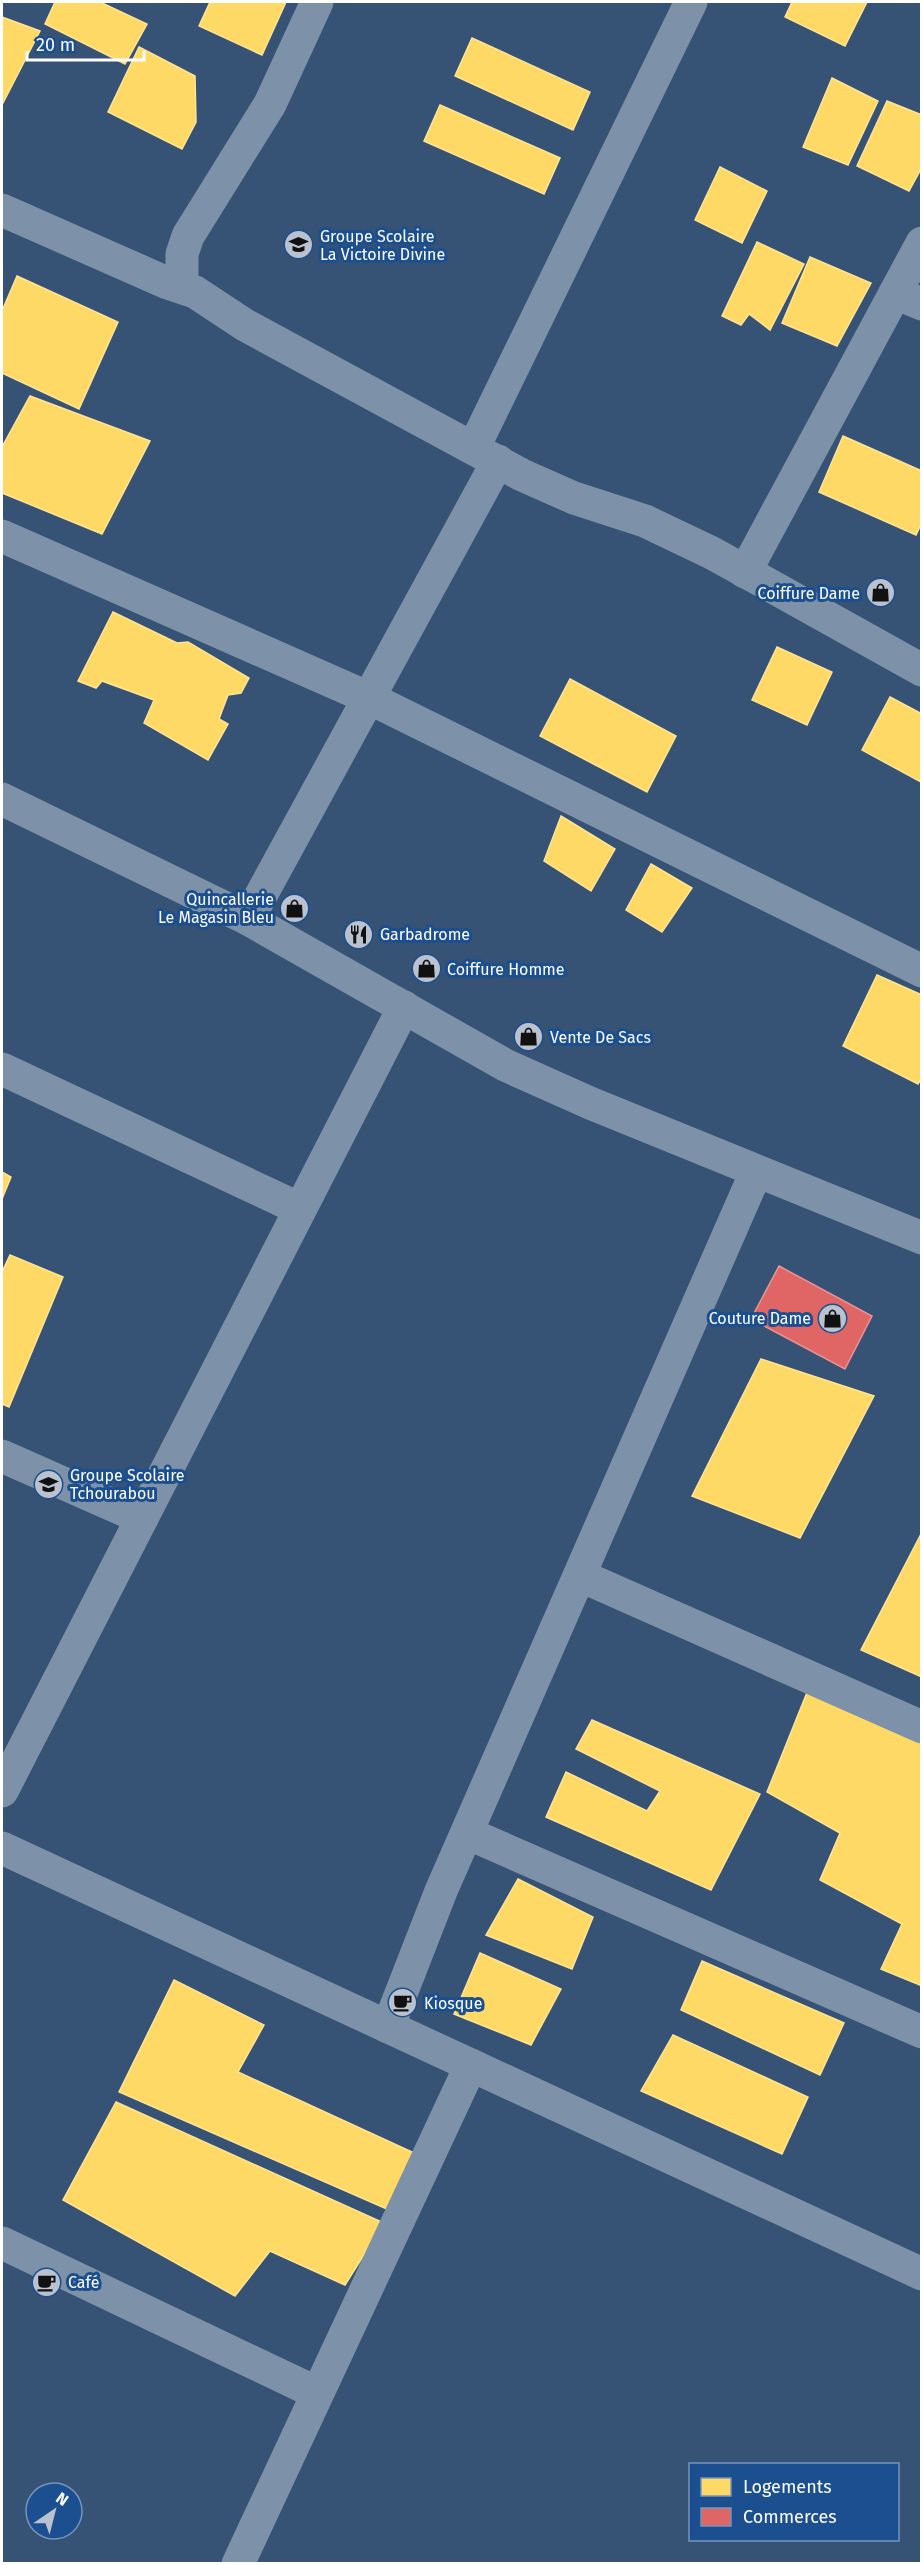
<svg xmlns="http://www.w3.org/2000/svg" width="923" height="2565" font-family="'Fira Sans',sans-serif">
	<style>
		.homes { fill: #ffd966; stroke: #ffe494; stroke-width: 1.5 }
		.shops { fill: #e06666; stroke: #e99494; stroke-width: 1.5 }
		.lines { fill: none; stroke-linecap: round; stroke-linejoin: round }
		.street { stroke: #7d92a8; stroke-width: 33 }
		.labels { text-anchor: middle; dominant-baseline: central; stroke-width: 6; stroke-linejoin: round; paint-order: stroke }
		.poi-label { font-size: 16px; fill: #fff; stroke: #1b4f8f; text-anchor: start }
	</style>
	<rect width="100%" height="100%" fill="#365274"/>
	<!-- homes -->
	<g class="homes">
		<polygon points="55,2 100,2 147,24 125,64 45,24"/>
		<polygon points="210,2 286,2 262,55 199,26"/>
		<polygon points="792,2 867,2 845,46 785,17"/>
		<polygon points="2,17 40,31 2,105"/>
		<polygon points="472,38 590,92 573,130 455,76"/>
		<polygon points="139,47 195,76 196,122 182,149 108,112"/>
		<polygon points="832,78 878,101 848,165 803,147"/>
		<polygon points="887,101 922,115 922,167 909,191 857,166"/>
		<polygon points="440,105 560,158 544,194 424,141"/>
		<polygon points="720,167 767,191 742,243 695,220"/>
		<polygon points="757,242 804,264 770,330 749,314 741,325 722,316"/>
		<polygon points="810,257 871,283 837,346 782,323"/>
		<polygon points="17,276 118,322 79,409 2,373 2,311"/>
		<polygon points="30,396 150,441 102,534 2,493 2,447"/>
		<polygon points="843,436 922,471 922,522 916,535 819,492"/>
		<polygon points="113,612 177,643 188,642 249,678 241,693 228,695 219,719 228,724 208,760 144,723 154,700 102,681 96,688 78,681"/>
		<polygon points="777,647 832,672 807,725 752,700"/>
		<polygon points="570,679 676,736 647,792 540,736"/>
		<polygon points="890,697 922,714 921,782 862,750"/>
		<polygon points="561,816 615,849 591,891 544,861"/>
		<polygon points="651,864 692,888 662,932 626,910"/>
		<polygon points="877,975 922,995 922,1078 918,1084 843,1046"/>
		<polygon points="2,1172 11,1177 2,1199"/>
		<polygon points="10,1255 63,1277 9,1407 2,1404 2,1272"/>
		<polygon points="761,1359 874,1396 800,1538 692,1496"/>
		<polygon points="922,1532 922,1677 861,1650"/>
		<polygon points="810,1685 922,1739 922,1986 881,1969 902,1924 820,1880 840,1833 767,1792"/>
		<polygon points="592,1720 760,1794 711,1890 546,1817 566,1772 647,1811 660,1791 576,1749"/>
		<polygon points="518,1879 593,1917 572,1969 486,1935"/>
		<polygon points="480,1953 561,1989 531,2045 454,2014"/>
		<polygon points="702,1961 844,2023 820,2075 681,2010"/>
		<polygon points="174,1980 264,2025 238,2072 421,2156 396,2213 119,2092"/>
		<polygon points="673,2035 808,2097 782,2154 641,2091"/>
		<polygon points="116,2102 384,2223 345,2285 270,2251 235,2296 63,2200"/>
	</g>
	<!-- shops -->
	<polygon class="shops" points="779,1266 872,1316 845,1369 751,1319"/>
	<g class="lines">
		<!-- street -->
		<g class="street">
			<polyline points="2,210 165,282 195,292 245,325 522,475 574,498 645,521 712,553 922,670"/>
			<polyline points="182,286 182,254 188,236 270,104 317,2"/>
			<polyline points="895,293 922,304"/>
			<polyline points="474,447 691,2"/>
			<polyline points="2,536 369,698 922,971"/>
			<polyline points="745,572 922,243"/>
			<polyline points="2,799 248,919 505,1065 590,1103 922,1238"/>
			<polyline points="248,919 498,461"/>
			<polyline points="2,1069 300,1209"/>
			<polyline points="2,1456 142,1518"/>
			<polyline points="581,1576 922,1727"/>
			<polyline points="2,1791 404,1007"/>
			<polyline points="467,1833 922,2032"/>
			<polyline points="2,1848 922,2274"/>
			<polyline points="388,2027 441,1891 756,1172"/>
			<polyline points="2,2243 317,2393"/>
			<polyline points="238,2564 471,2065"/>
		</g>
	</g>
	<!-- icons -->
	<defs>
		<symbol id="school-disc" viewBox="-11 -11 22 22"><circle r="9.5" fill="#b9c2ce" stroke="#1b4f8f"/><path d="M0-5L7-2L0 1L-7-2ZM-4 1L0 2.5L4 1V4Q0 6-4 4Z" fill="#111"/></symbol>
		<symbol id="shop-disc" viewBox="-11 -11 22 22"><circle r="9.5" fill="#b9c2ce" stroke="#1b4f8f"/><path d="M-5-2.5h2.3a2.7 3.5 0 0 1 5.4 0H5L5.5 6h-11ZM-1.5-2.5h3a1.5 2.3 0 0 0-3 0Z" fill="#111"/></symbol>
		<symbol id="restaurant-disc" viewBox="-11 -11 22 22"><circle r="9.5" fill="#b9c2ce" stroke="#1b4f8f"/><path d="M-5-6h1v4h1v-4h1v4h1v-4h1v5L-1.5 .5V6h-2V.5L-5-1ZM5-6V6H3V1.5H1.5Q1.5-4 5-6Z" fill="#111"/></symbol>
		<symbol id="cafe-disc" viewBox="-11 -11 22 22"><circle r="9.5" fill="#b9c2ce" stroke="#1b4f8f"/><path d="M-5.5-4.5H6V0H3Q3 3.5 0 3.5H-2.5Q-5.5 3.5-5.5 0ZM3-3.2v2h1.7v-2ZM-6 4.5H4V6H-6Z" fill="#111"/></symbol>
	</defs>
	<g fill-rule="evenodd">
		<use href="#school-disc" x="282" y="228" width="33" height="33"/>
		<use href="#shop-disc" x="864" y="576" width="33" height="33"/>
		<use href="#shop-disc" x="278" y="892" width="33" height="33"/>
		<use href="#restaurant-disc" x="342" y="918" width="33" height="33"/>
		<use href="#shop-disc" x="410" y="952" width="33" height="33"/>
		<use href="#shop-disc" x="512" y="1020" width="33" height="33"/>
		<use href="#shop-disc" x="816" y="1302" width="33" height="33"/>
		<use href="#school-disc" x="32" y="1468" width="33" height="33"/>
		<use href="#cafe-disc" x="386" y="1986" width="33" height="33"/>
		<use href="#cafe-disc" x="30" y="2266" width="33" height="33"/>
	</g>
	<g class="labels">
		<!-- poi labels -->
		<g class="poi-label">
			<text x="320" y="236">Groupe Scolaire<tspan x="320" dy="18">La Victoire Divine</tspan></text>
			<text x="860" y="593" text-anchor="end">Coiffure Dame</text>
			<text x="274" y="899" text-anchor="end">Quincallerie<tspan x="274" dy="18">Le Magasin Bleu</tspan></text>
			<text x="380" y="934">Garbadrome</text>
			<text x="447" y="969">Coiffure Homme</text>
			<text x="550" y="1037">Vente De Sacs</text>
			<text x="811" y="1318" text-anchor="end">Couture Dame</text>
			<text x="70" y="1475">Groupe Scolaire<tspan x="70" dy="18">Tchourabou</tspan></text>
			<text x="424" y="2003">Kiosque</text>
			<text x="68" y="2282">Café</text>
		</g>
	</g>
	<!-- border -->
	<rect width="923" height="2565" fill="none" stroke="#ffffff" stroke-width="6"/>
	<!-- legend -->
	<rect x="689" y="2463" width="210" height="78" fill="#1b4f8f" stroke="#7695bc" stroke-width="1.5"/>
	<rect x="701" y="2478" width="30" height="18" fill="#ffd966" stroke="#7695bc" stroke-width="1.5"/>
	<text x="743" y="2493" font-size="18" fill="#ffffff">Logements</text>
	<rect x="701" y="2508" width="30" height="18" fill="#e06666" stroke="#7695bc" stroke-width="1.5"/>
	<text x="743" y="2523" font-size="18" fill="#ffffff">Commerces</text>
	<!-- north arrow -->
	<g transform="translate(54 2511) rotate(35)"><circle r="28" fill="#1b4f8f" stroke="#7695bc" stroke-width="1.5"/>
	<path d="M0-4.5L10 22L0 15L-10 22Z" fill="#b9c2ce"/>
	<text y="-9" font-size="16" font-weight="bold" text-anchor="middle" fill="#ffffff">N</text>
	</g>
	<!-- scale -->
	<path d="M27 51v9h117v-9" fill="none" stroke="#ffffff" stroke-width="3"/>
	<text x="36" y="51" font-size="18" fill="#ffffff" stroke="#1b4f8f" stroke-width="4.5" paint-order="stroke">20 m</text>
</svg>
